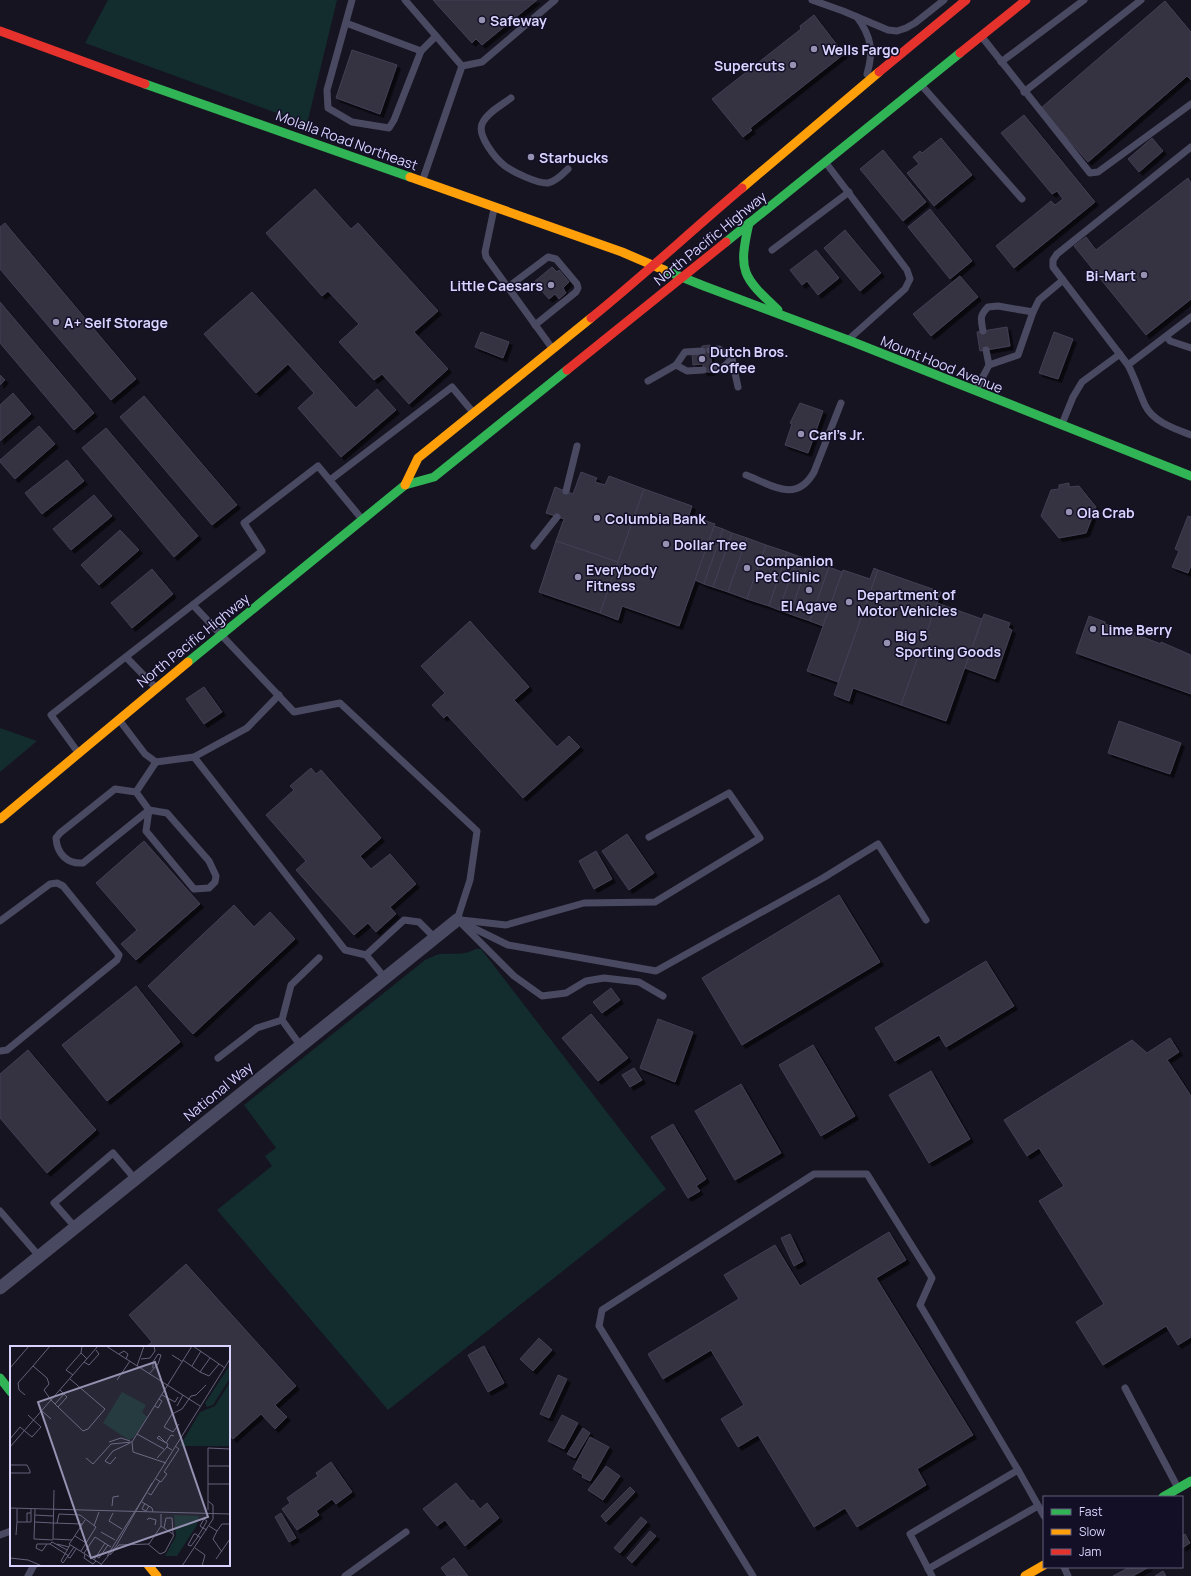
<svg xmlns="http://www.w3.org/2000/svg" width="1191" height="1576" font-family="Manrope,sans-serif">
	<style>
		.green { fill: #132c2d }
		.building { fill: #343243; stroke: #433f54; filter: url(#shadow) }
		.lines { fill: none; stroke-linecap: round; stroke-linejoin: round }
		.lane { stroke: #4a4962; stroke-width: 7 }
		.street { stroke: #4a4962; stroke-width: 13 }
		.fast { stroke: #30b455; stroke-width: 9 }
		.slow { stroke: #ff9f0a; stroke-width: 9 }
		.jam { stroke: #e5322d; stroke-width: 9 }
		.poi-dot { fill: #9591b1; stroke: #130f26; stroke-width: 1.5 }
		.labels { text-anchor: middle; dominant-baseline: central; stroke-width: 3; stroke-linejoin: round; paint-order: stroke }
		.poi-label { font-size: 14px; font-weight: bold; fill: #d9d4ff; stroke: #130f26; text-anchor: start }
		.street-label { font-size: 14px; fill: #d9d4ff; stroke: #130f26 }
		.inset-road { fill: none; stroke: #64617a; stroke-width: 1 }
		.view { fill: #9591b1; fill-opacity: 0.15; stroke: #9591b1; stroke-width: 2 }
		.inset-edge { fill: none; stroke: #d9d4ff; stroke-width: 2 }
	</style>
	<defs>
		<filter id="shadow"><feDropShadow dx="3.5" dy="3.5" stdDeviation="0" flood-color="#0009"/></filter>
	</defs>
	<rect width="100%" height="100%" fill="#161421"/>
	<!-- green -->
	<g class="green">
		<polygon points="108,0 337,0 307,124 85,43"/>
		<polygon points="0,728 37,741 0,772"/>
		<path d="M 476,949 L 481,949 L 666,1189 L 388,1410 L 217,1210 L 272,1166 L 265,1156 L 276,1148 L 244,1105 L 425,960 C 430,958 435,955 440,954 C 455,953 462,956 476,949 Z"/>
	</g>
	<!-- building -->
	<g class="building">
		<polygon points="433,0 537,0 482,45 476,39 472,43"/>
		<polygon points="1165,1 1191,32 1191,80 1187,76 1088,162 1041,108"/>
		<polygon points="814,15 844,54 750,128 752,130 743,137 712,99 801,29 800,26"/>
		<polygon points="352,50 397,65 380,114 336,98"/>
		<polygon points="1024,115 1095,202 1014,268 996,246 1051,201 1055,205 1063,199 1057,191 1052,194 1001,133"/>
		<polygon points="941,138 972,175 934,206 907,173 919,164 913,157 920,151 922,153"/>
		<polygon points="1152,138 1163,151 1139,172 1128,159"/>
		<polygon points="883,150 926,202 903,221 860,169"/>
		<polygon points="1188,178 1191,183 1191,299 1146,335 1074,246 1086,237 1096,250"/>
		<polygon points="315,189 351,229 358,223 438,311 414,332 448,369 409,404 382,374 374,380 339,342 359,324 328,291 322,296 266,233"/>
		<polygon points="930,209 972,261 950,279 908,227"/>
		<polygon points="5,223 136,379 111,400 0,269 0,227"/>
		<polygon points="845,230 881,273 860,291 824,248"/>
		<polygon points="816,250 839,278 818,295 807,281 802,285 790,270"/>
		<polygon points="552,267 557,272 559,270 569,282 563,288 566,293 559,299 555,294 549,299 534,282"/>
		<polygon points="960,276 978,297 931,336 913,314"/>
		<polygon points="252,292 356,408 377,389 396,410 341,457 298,408 314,393 288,364 256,393 204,334"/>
		<polygon points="0,302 94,413 74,430 0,343"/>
		<polygon points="1007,327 1010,346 980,351 977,332"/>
		<polygon points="481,332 509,342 503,358 475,347"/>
		<polygon points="1054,332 1073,339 1058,379 1039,373"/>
		<polygon points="710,345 712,372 704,372 703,364 693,365 692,354 702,354 702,346"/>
		<polygon points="0,375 5,380 0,385"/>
		<polygon points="13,393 31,414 0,441 0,405"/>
		<polygon points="144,396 237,505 212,525 120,417"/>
		<polygon points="800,403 823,411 808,453 785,445 792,424 790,423"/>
		<polygon points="39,426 55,444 15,479 0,462 0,460"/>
		<polygon points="106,428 198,536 174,557 82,448"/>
		<polygon points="67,460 84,481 42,514 25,493"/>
		<polygon points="581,472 597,478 595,482 605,485 609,476 644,489 618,562 556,541 564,519 546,513 555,487 573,494"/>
		<polygon points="1069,483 1069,487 1079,486 1096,507 1086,533 1059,538 1041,516 1051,490 1059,489 1059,485"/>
		<polygon points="644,489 692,506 689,515 715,524 679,626 622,606 618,620 600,613"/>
		<polygon points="94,495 112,516 71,550 53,529"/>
		<polygon points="1188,516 1191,517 1191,565 1188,573 1172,567 1179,551 1175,549"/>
		<polygon points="714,526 723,529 704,584 695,580"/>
		<polygon points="723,529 732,533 713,587 704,584"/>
		<polygon points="120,530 139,550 99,585 81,565"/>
		<polygon points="732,533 747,538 728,592 713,587"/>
		<polygon points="747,538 766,545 747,599 728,592"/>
		<polygon points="556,541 618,562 600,613 539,592"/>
		<polygon points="766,545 787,552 769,606 747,599"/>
		<polygon points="787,552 798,556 779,610 769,606"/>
		<polygon points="798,556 809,560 790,614 779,610"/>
		<polygon points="809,560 829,567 810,621 790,614"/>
		<polygon points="829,567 842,572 823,626 810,621"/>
		<polygon points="874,568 878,570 838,682 807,671 843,570 870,579"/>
		<polygon points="152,569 173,594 132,628 111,603"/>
		<polygon points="878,570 941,592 901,705 853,688 849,701 834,695"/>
		<polygon points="937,603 982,619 946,721 901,705"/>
		<polygon points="984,614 1010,623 1008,628 1012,630 995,679 965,668"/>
		<polygon points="1089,616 1105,622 1105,624 1124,631 1125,629 1140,635 1140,636 1161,644 1161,642 1191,655 1191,694 1076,653"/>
		<polygon points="470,621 529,687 514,700 557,747 569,736 580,747 523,798 447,715 444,718 432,705 445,693 421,666"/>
		<polygon points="204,687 222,712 204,724 186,699"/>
		<polygon points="1119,721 1181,743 1170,774 1108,753"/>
		<polygon points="311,768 316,774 321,770 381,838 360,856 371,869 390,854 416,884 390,907 396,914 376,932 368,923 354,935 296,870 306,861 266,815 294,790 290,786"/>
		<polygon points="627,834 654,873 629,890 602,851"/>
		<polygon points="144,841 200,904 136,960 121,944 137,930 96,883"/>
		<polygon points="596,851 612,879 594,889 579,861"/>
		<polygon points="839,895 880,962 742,1045 702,978"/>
		<polygon points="234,905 254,927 270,912 295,939 193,1034 148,986"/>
		<polygon points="986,961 1014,1006 946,1047 939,1035 895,1061 875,1028"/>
		<polygon points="136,986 180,1042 107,1101 62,1045"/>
		<polygon points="611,988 620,1000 602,1013 593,1002"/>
		<polygon points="591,1014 628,1058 598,1081 562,1038"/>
		<polygon points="658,1019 693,1032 675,1082 640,1068"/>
		<polygon points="1170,1038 1179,1052 1167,1060 1170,1064 1191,1096 1191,1337 1178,1345 1166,1326 1103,1365 1076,1322 1104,1304 1039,1201 1064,1186 1039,1148 1027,1156 1004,1120 1132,1040 1147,1053"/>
		<polygon points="813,1045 855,1116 821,1136 779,1065"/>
		<polygon points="28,1050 96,1130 47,1173 0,1118 0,1074"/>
		<polygon points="634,1068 642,1080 630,1087 622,1075"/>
		<polygon points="931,1071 970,1139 929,1163 889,1095"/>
		<polygon points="741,1084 781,1153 735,1180 695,1111"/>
		<polygon points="673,1124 706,1179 696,1186 700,1191 688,1198 651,1137"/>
		<polygon points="889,1232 906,1260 876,1278 973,1435 917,1469 926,1485 857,1527 845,1508 814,1527 758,1435 738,1447 721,1419 744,1405 711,1350 663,1379 648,1354 739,1299 724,1275 775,1245 800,1286"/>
		<polygon points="790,1234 803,1261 794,1266 781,1238"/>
		<polygon points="186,1264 296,1386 275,1405 287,1417 275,1429 261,1414 233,1439 229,1434 229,1347 146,1347 152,1342 129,1315"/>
		<polygon points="539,1338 552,1350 533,1371 520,1359"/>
		<polygon points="484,1346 504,1383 488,1392 468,1355"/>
		<polygon points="558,1375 567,1379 549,1418 540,1414"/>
		<polygon points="562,1415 578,1423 564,1449 548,1441"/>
		<polygon points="583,1428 590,1433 575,1458 567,1454"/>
		<polygon points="590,1437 609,1447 590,1481 582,1477 583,1475 573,1469"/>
		<polygon points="331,1462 352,1492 336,1504 332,1499 316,1511 319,1515 297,1530 282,1509 290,1503 287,1498 318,1476 316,1473"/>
		<polygon points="606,1466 620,1476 603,1500 588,1490"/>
		<polygon points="456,1483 471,1501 473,1500 480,1509 487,1503 499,1518 465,1546 445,1520 437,1526 423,1509"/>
		<polygon points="630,1487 635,1492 606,1522 601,1516"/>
		<polygon points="281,1513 296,1538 289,1542 275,1517"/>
		<polygon points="641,1517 647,1522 620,1553 614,1548"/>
		<polygon points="650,1531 656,1536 632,1563 627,1558"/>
		<polygon points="1185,1534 1190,1543 1182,1548 1182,1536"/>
		<polygon points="454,1558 468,1576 447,1576 441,1568"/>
		<polygon points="1130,1567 1149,1567 1133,1576 1113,1576"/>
		<polygon points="1163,1571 1166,1576 1155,1576"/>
	</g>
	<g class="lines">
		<!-- lane -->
		<g class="lane">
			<polyline points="352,0 327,90 328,108 352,122 389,128 394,120 421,51 436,36"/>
			<polyline points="405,0 462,66"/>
			<polyline points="812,0 843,11 888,30 897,31 906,28 915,23 944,0"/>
			<path d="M 857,17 C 871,36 874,51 867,74"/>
			<polyline points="346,23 421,51"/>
			<polyline points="982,37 1090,173 1098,172 1191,104"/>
			<polyline points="1001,62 1084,0"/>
			<polyline points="923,87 1022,199"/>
			<polyline points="1024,92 1141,0"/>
			<path d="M 511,98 C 502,105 488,112 483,122 C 475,134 496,159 505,166 C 513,172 538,184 548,183 C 555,182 563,174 568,169"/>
			<path d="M 1191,147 L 1057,254 L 1053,260 L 1053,267 L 1128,365 C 1135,378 1139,392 1145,405 C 1153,422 1175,429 1191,435"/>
			<polyline points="826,163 907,270 910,279 905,289 849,339"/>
			<polyline points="423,179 462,66 482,62 555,0"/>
			<polyline points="494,209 485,252 486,257 552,348"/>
			<polyline points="772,250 849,192"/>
			<polyline points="508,287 548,257 556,259 577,284 578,288 576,292 535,325"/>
			<path d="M 983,331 C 981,319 979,316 988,307 L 998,306 L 1033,312"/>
			<polyline points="1167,337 1170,341 1191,348"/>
			<polyline points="710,350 719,349 732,359 738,387"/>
			<polyline points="986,350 989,365"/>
			<polyline points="676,365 685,352 702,351"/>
			<polyline points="1128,365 1191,317"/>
			<polyline points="712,369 721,369 732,359"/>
			<polyline points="648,381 676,365 687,371 703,370"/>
			<polyline points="976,390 989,365 1018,355 1033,312 1039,300 1063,280"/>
			<polyline points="1062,424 1073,397 1082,382 1120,354"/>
			<path d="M 746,475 C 772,485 796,504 814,472 L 841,403"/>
			<polyline points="330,480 452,387 472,411"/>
			<polyline points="566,491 577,446"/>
			<polyline points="534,546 557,517"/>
			<polyline points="193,605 294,712 340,703 477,831 470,880 457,920"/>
			<polyline points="126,657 155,687"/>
			<polyline points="120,721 145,754 156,762 194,757 247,728 279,695"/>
			<polyline points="77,751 51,715 262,551 244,523 318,466 361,518"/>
			<polyline points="194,757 345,950 366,955 385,978"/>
			<path d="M 136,792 L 115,789 L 60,833 L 56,838 C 57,854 67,864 83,863 L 149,810 L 146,831 L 194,889 L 209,888 L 215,882 L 216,876 L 209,861 L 167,813 L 149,810 L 136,792 L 156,762"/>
			<polyline points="457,920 508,945 656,971 823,878 878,844 926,920"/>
			<polyline points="461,920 506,925 584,903 655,902 760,838 729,793 649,837"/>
			<polyline points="0,921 50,884 57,883 63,886 119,955 117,960 7,1050 0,1051"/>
			<polyline points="462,924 514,976 542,996 566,993 586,981 604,978 639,982 663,996"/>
			<polyline points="366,955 404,920 419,922 435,938"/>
			<polyline points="300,1045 282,1020 291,985 319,958"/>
			<polyline points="218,1058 257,1028 282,1020"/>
			<polyline points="0,1211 39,1256"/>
			<polyline points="75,1227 54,1203 113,1153 135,1179"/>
			<polyline points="1125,1388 1178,1488"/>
			<polyline points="0,1535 11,1531"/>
			<polyline points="1064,1567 1068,1576"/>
			<polyline points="928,1569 1038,1506"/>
			<polyline points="28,1576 34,1565"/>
			<polyline points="345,1576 406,1532"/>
			<polyline points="753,1576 599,1326 602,1310 814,1174 867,1174 932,1278 920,1305 1018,1470"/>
			<polyline points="932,1576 910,1534 1018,1470 1044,1516"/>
		</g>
		<!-- street -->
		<polyline class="street" points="0,1288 457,920"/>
		<!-- fast -->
		<g class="fast">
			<polyline points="145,84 410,177"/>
			<path d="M 749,223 C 738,272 742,276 778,310"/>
			<polyline points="726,242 960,53"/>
			<polyline points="664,270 704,286 848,340 1191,476"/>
			<polyline points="188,662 405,485 434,477 567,370"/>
			<polyline points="0,1378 11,1392"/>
			<polyline points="1163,1497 1191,1481"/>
		</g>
		<!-- slow -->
		<g class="slow">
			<polyline points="410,177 622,252 664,270"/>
			<polyline points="742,188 879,72"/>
			<polyline points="405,485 418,458 591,318"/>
			<polyline points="0,819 188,662"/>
			<polyline points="148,1565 157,1576"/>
			<polyline points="1025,1576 1044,1565"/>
		</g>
		<!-- jam -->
		<g class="jam">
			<polyline points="0,31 145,84"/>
			<polyline points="960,53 1026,0"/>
			<polyline points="879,72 966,0"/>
			<path d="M 591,318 C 643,276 691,231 742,188"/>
			<polyline points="567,370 726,242"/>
		</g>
	</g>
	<!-- markers -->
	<g class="poi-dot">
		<circle cx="482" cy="20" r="4"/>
		<circle cx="814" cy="49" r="4"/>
		<circle cx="793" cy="65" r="4"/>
		<circle cx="531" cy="157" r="4"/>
		<circle cx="1144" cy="275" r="4"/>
		<circle cx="551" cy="285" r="4"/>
		<circle cx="56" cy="322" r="4"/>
		<circle cx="702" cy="359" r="4"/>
		<circle cx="801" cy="434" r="4"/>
		<circle cx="1069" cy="512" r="4"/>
		<circle cx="597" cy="518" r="4"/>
		<circle cx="666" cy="544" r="4"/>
		<circle cx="747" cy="568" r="4"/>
		<circle cx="578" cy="577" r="4"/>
		<circle cx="809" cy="590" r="4"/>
		<circle cx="849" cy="602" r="4"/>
		<circle cx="1093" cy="629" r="4"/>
		<circle cx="887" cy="643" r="4"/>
	</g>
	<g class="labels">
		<!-- poi labels -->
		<g class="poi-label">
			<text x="490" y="20">Safeway</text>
			<text x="822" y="49">Wells Fargo</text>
			<text x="785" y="65" text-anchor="end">Supercuts</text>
			<text x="539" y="157">Starbucks</text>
			<text x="1136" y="275" text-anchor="end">Bi-Mart</text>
			<text x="543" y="285" text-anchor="end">Little Caesars</text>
			<text x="64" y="322">A+ Self Storage</text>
			<text x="710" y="351">Dutch Bros.<tspan x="710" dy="16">Coffee</tspan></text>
			<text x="809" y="434">Carl's Jr.</text>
			<text x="1077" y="512">Ola Crab</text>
			<text x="605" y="518">Columbia Bank</text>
			<text x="674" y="544">Dollar Tree</text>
			<text x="755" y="560">Companion<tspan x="755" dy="16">Pet Clinic</tspan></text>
			<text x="586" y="569">Everybody<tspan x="586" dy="16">Fitness</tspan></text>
			<text x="857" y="594">Department of<tspan x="857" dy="16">Motor Vehicles</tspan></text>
			<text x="809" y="605" text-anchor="middle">El Agave</text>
			<text x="1101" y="629">Lime Berry</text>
			<text x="895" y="635">Big 5<tspan x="895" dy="16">Sporting Goods</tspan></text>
		</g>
		<!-- street labels -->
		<g class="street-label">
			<text transform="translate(347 140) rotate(20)">Molalla Road Northeast</text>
			<text transform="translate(710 238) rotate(-39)">North Pacific Highway</text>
			<text transform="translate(942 364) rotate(22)">Mount Hood Avenue</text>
			<text transform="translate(193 640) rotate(-39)">North Pacific Highway</text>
			<text transform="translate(218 1091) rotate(-39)">National Way</text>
		</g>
	</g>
	<!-- overview -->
	<g transform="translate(10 1346)">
		<rect width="220" height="220" fill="#161421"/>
		<path d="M 220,19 L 220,32 L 203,59 L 197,61 L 195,57 ZM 220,36 L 220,100 L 170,100 L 190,66 L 205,60 ZM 112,46 L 136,59 L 132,66 L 137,71 L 124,91 L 119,94 L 93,77 ZM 164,169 L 189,170 L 187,179 L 167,210 L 155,210 L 166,190 Z" fill="#132c2d"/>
		<path class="inset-road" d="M 72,0 L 71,7 L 77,13M 96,0 L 190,60M 183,0 L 215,22M 109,8 L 114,5 L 118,8 L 116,13M 162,9 L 173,16M 131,13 L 140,12 L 145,5 L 144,0M 173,14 L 190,26 L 200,12M 74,16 L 79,19 L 89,8 L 86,4M 23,20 L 40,0M 127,20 L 134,0M 182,20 L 191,5M 0,22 L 19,0M 190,26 L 199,30 L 209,18M 139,28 L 148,18 L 151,9 L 148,8 L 143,16 L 143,22M 63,29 L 56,24 L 71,7M 107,34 L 120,15M 15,49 L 9,44 L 8,37 L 23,20 L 37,32 L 39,38 L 34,44 L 41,54M 152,49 L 165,56 L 168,51M 41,54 L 48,61 L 57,51 L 50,44M 45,58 L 54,48M 145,60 L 148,62 L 152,55 L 149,53M 167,60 L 173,49M 48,61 L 73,85 L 78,83 L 95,63 L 60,33M 32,65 L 41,73M 169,78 L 163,86 L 154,81 L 162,68 L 172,63 L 181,50 L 186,49 L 196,39M 127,88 L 154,103M 0,93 L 10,81 L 22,91 L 31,81 L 18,69M 99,96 L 111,92 L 120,95M 122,96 L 182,0M 122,96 L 123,106 L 156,117M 0,101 L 88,0M 162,104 L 157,101 L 158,98 L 147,92 L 149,90 L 156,97 L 161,89 L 164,90M 106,111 L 100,118 L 95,115 L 103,105 L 120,97M 76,112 L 83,118 L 101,98 L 122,96M 147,112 L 157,101M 0,119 L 17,119 L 20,125 L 20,127 L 0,127M 198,120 L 220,120M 146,133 L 151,136 L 157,128 L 154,126 L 169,103 L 165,100M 198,138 L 220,138M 44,144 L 43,193 L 62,194 L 75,174M 138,147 L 141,149 L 150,135M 132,156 L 142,162 L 143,166M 135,157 L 132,163 L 136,165 L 139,160M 102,160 L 103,151 L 109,150M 0,162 L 220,168M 7,163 L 7,176 L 21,176 L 21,163M 25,163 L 24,193 L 43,194M 198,164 L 198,102 L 220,103M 103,167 L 99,175 L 112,183M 25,169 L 43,170M 137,174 L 139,172 L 146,174 L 145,179M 17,176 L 17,167 L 21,167M 25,176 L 43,177M 43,177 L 72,178M 47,177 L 49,168 L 70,169 L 86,181 L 71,205M 84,180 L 89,166M 199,180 L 207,185 L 203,193 L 212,206M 154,182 L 156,172 L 162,172 L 163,188M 207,185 L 212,178 L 220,178M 91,186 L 105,194M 6,189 L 7,176M 65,190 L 76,197M 191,192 L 188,190 L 186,188 L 184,188 L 178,199 L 181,200 L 187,192 L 188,190 L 193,182 L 197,175 L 194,173 L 190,180 L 193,182 L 197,184M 62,194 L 59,198 L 91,218M 37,198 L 32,205 L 26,202 L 27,198 L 40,198 L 42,196 L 57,204M 40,198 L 59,210M 47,198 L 59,201M 138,198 L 150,208 L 155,206 L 164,189 L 151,180M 60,199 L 51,215 L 53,217 L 64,201M 185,202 L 195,209 L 192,220M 74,207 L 85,191 L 101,201M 75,208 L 74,212 L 83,218 L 86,215M 100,209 L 109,199 L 139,198 L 151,180 L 151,168M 86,210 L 89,212 L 98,199M 97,210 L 220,13M 58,211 L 60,212 L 66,203M 0,212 L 18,214 L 32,220M 206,213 L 220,193M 84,214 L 95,197M 90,220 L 106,200 L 142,137M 172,220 L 203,173 L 203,159 L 198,155"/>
		<path class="view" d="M 145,16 L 198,171 L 81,212 L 28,56 Z"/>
		<rect width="220" height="220" class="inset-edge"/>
	</g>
	<!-- legend -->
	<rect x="1043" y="1496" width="140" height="72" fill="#130f26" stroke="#625e7d"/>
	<rect x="1051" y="1509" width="20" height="6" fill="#30b455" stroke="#625e7d"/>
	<text x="1079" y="1516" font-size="12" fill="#d9d4ff">Fast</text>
	<rect x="1051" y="1529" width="20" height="6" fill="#ff9f0a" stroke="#625e7d"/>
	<text x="1079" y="1536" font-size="12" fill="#d9d4ff">Slow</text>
	<rect x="1051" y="1549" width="20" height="6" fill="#e5322d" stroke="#625e7d"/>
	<text x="1079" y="1556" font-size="12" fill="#d9d4ff">Jam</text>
</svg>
